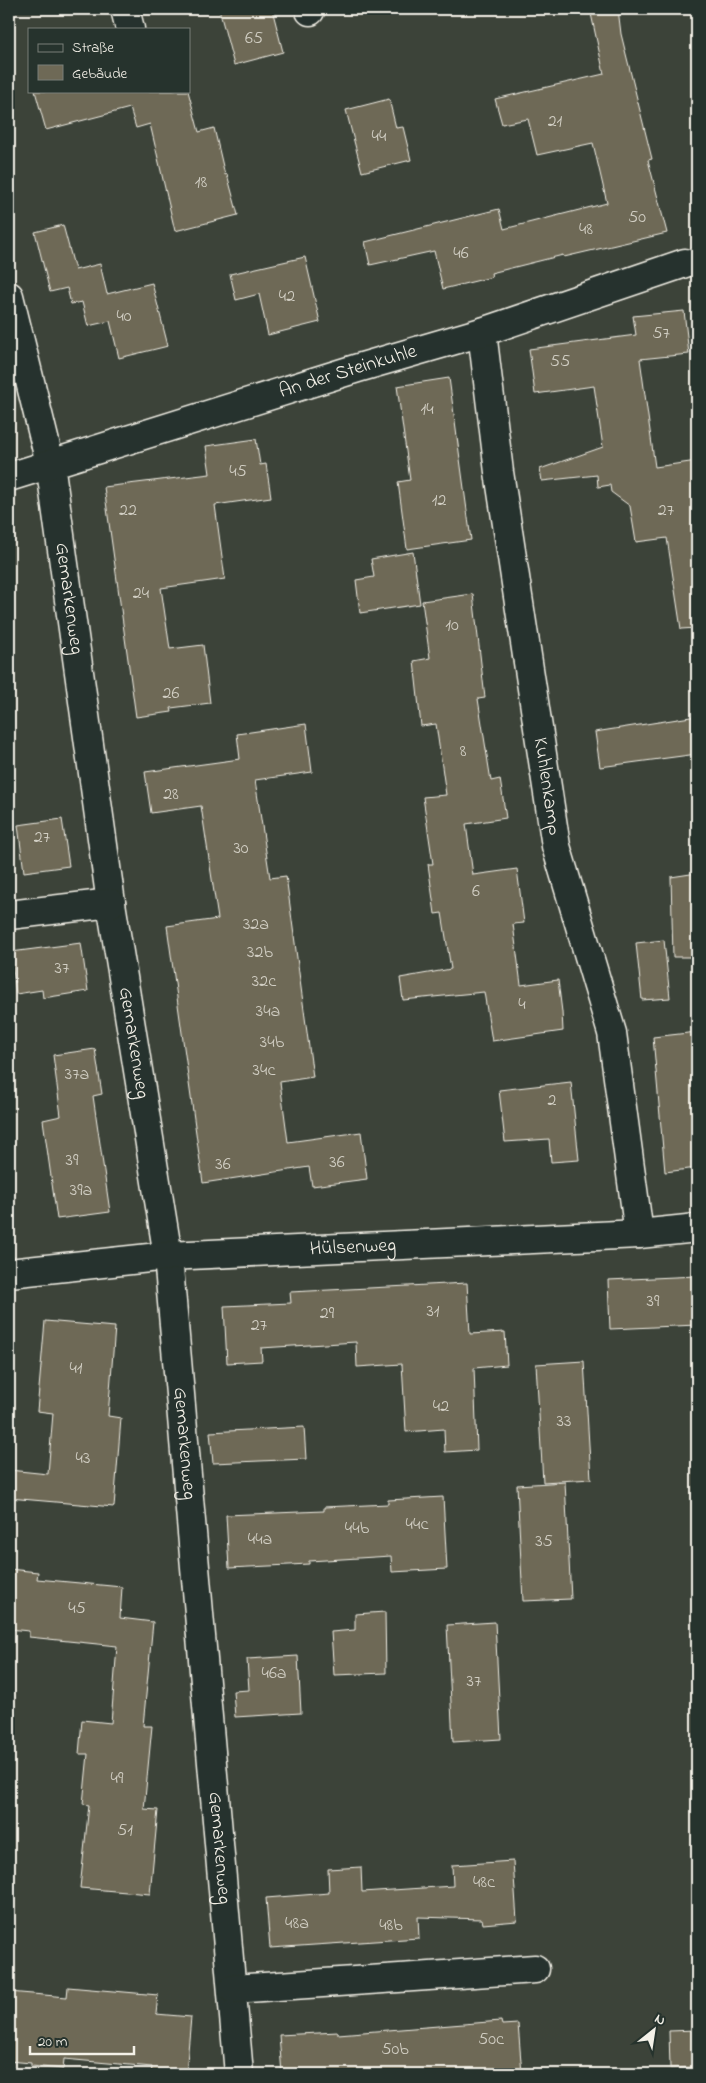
<svg xmlns="http://www.w3.org/2000/svg" width="706" height="2083" font-family="'Indie Flower',sans-serif">
	<style>
		.building { fill: #6e6956; stroke: #f4f1e8 }
		.lines { fill: none; stroke-linecap: round; stroke-linejoin: round }
		.minor-casing { stroke: #f4f1e8; stroke-width: 31 }
		.minor { stroke: #26332d; stroke-width: 28 }
		.labels { text-anchor: middle; dominant-baseline: central; stroke-width: 4.5; stroke-linejoin: round; paint-order: stroke }
		.number-label { font-size: 18px; fill: #d2cfc4 }
		.street-label { font-size: 20px; fill: #f4f1e8; stroke: #26332d }
	</style>
	<rect width="100%" height="100%" fill="#3c4339"/>
	<filter id="ink" filterUnits="userSpaceOnUse"><feTurbulence type="fractalNoise" baseFrequency=".02" numOctaves="2"/><feDisplacementMap in="SourceGraphic" scale="10" xChannelSelector="R" yChannelSelector="G"/><feConvolveMatrix kernelMatrix="1 2 1 2 8 2 1 2 1" color-interpolation-filters="sRGB"/></filter>
	<g filter="url(#ink)">
		<!-- building -->
		<g class="building">
			<polygon points="219,9 272,9 283,52 234,65"/>
			<polygon points="590,9 618,9 621,34 652,159 648,160 667,233 564,257 563,255 491,273 492,277 443,289 434,251 370,265 365,242 499,209 504,229 607,203 593,143 537,155 528,119 502,124 495,99 604,74"/>
			<polygon points="35,91 188,91 199,132 214,128 225,175 227,174 238,215 175,231 150,124 136,128 130,108 46,130"/>
			<polygon points="389,99 396,128 403,127 411,160 362,172 346,110"/>
			<polygon points="63,225 75,270 100,264 107,294 152,283 168,346 119,358 110,321 88,326 82,302 71,304 67,288 50,292 35,232"/>
			<polygon points="305,257 320,322 268,335 259,294 236,300 230,274"/>
			<polygon points="684,311 689,354 640,359 655,467 697,461 697,628 681,629 667,538 636,542 630,506 611,492 610,485 598,487 597,475 542,481 540,469 603,447 594,386 535,394 529,349 636,335 633,316"/>
			<polygon points="449,378 471,540 407,549 398,482 410,480 397,386"/>
			<polygon points="256,439 260,465 266,464 271,497 215,505 225,579 161,588 170,649 203,645 210,703 171,708 172,712 136,717 104,487 210,474 206,446"/>
			<polygon points="413,552 420,604 360,613 356,580 374,577 371,559"/>
			<polygon points="473,594 485,698 478,699 491,781 500,779 506,818 466,824 473,875 517,869 524,923 513,924 521,985 558,980 562,1012 563,1031 492,1041 484,992 403,1000 400,978 451,969 442,913 435,914 428,864 433,864 423,797 446,795 436,724 421,726 414,661 430,658 422,601"/>
			<polygon points="697,716 697,754 600,767 595,732"/>
			<polygon points="306,724 312,772 255,780 270,878 286,876 313,1077 280,1082 288,1142 361,1132 367,1179 312,1186 309,1167 203,1183 167,926 218,919 201,806 151,813 145,772 240,759 237,734"/>
			<polygon points="62,819 69,866 24,872 18,825"/>
			<polygon points="697,873 697,957 673,957 671,877"/>
			<polygon points="664,940 670,998 642,1000 636,943"/>
			<polygon points="81,943 88,991 43,998 42,990 16,994 11,952"/>
			<polygon points="697,1032 697,1168 665,1172 653,1037"/>
			<polygon points="95,1049 102,1094 93,1096 110,1212 57,1219 43,1120 61,1116 53,1055"/>
			<polygon points="571,1082 579,1160 551,1162 549,1139 505,1142 499,1090"/>
			<polygon points="697,1276 697,1325 610,1329 608,1280"/>
			<polygon points="467,1283 470,1334 505,1332 507,1365 474,1368 477,1450 445,1452 444,1429 406,1432 402,1364 357,1367 356,1342 261,1348 262,1361 227,1363 224,1306 291,1303 290,1292"/>
			<polygon points="45,1321 115,1327 108,1416 121,1418 114,1507 9,1498 9,1470 48,1474 53,1413 37,1411"/>
			<polygon points="584,1361 591,1479 543,1482 536,1364"/>
			<polygon points="304,1427 306,1459 213,1463 210,1432"/>
			<polygon points="565,1482 571,1599 523,1601 517,1485"/>
			<polygon points="443,1497 447,1569 392,1572 391,1556 309,1561 309,1564 229,1568 226,1515 324,1511 324,1507 388,1504 388,1500"/>
			<polygon points="9,1569 38,1572 37,1579 122,1587 120,1618 153,1622 143,1726 152,1726 144,1809 158,1810 150,1894 80,1888 89,1805 83,1804 88,1754 79,1754 82,1720 111,1723 117,1646 29,1637 29,1631 9,1629"/>
			<polygon points="385,1612 386,1673 334,1675 331,1632 355,1630 355,1614"/>
			<polygon points="495,1622 501,1739 453,1742 447,1625"/>
			<polygon points="298,1656 301,1713 235,1717 233,1691 249,1690 247,1659"/>
			<polygon points="513,1861 517,1921 483,1924 482,1919 418,1917 419,1938 270,1948 266,1898 329,1893 328,1869 361,1867 362,1892 453,1886 452,1865"/>
			<polygon points="68,1987 158,1995 156,2014 191,2017 186,2074 151,2074 152,2067 64,2059 63,2069 31,2066 31,2063 9,2061 9,1992 67,1997"/>
			<polygon points="501,2021 502,2025 518,2024 522,2074 282,2074 279,2035 338,2032 338,2034"/>
			<polygon points="697,2030 697,2067 670,2068 669,2031"/>
		</g>
		<g class="lines">
			<defs>
				<g id="minor">
					<polyline points="125,9 130,29"/>
					<polyline points="310,9 310,11"/>
					<path id="s1" d="M 9,296 L 50,463 L 111,903 L 168,1256 L 239,2074"/>
					<path id="s2" d="M 482,332 L 499,472 L 556,846 L 612,1033 L 639,1234"/>
					<path id="s3" d="M 9,477 L 358,368 L 482,332 L 685,263"/>
					<polyline points="9,915 111,903"/>
					<path id="s4" d="M 9,1273 L 168,1256 L 639,1234 L 697,1228"/>
					<polyline points="233,1989 535,1969"/>
				</g>
			</defs>
			<!-- minor casing -->
			<use href="#minor" class="minor-casing"/>
			<!-- minor -->
			<use href="#minor" class="minor"/>
		</g>
	</g>
	<g class="labels">
		<!-- number labels -->
		<g class="number-label">
			<text x="254" y="39">65</text>
			<text x="555" y="122">21</text>
			<text x="379" y="137">44</text>
			<text x="201" y="183">18</text>
			<text x="637" y="218">50</text>
			<text x="586" y="230">48</text>
			<text x="461" y="254">46</text>
			<text x="287" y="297">42</text>
			<text x="124" y="317">40</text>
			<text x="661" y="334">57</text>
			<text x="560" y="362">55</text>
			<text x="427" y="410">14</text>
			<text x="238" y="472">45</text>
			<text x="439" y="501">12</text>
			<text x="128" y="511">22</text>
			<text x="666" y="511">27</text>
			<text x="141" y="594">24</text>
			<text x="452" y="626">10</text>
			<text x="171" y="694">26</text>
			<text x="463" y="752">8</text>
			<text x="171" y="795">28</text>
			<text x="42" y="838">27</text>
			<text x="241" y="849">30</text>
			<text x="476" y="892">6</text>
			<text x="256" y="925">32a</text>
			<text x="260" y="953">32b</text>
			<text x="62" y="969">37</text>
			<text x="264" y="982">32c</text>
			<text x="522" y="1005">4</text>
			<text x="268" y="1012">34a</text>
			<text x="272" y="1043">34b</text>
			<text x="264" y="1071">34c</text>
			<text x="77" y="1075">37a</text>
			<text x="552" y="1101">2</text>
			<text x="72" y="1161">39</text>
			<text x="337" y="1163">36</text>
			<text x="223" y="1165">36</text>
			<text x="81" y="1191">39a</text>
			<text x="653" y="1302">39</text>
			<text x="433" y="1312">31</text>
			<text x="327" y="1314">29</text>
			<text x="259" y="1326">27</text>
			<text x="76" y="1369">41</text>
			<text x="441" y="1407">42</text>
			<text x="564" y="1422">33</text>
			<text x="83" y="1459">43</text>
			<text x="417" y="1525">44c</text>
			<text x="357" y="1529">44b</text>
			<text x="260" y="1540">44a</text>
			<text x="544" y="1542">35</text>
			<text x="77" y="1609">45</text>
			<text x="274" y="1674">46a</text>
			<text x="474" y="1682">37</text>
			<text x="117" y="1779">49</text>
			<text x="125" y="1831">51</text>
			<text x="484" y="1883">48c</text>
			<text x="297" y="1924">48a</text>
			<text x="391" y="1926">48b</text>
			<text x="491" y="2040">50c</text>
			<text x="395" y="2050">50b</text>
		</g>
		<!-- street labels -->
		<g class="street-label">
			<text stroke="none"><textPath href="#s3" startOffset="355">An der Steinkuhle</textPath></text>
			<text stroke="none"><textPath href="#s1" startOffset="309">Gemarkenweg</textPath></text>
			<text stroke="none"><textPath href="#s2" startOffset="459">Kuhlenkamp</textPath></text>
			<text stroke="none"><textPath href="#s1" startOffset="758">Gemarkenweg</textPath></text>
			<text stroke="none"><textPath href="#s4" startOffset="345">Hülsenweg</textPath></text>
			<text stroke="none"><textPath href="#s1" startOffset="1162">Gemarkenweg</textPath></text>
			<text stroke="none"><textPath href="#s1" startOffset="1568">Gemarkenweg</textPath></text>
		</g>
	</g>
	<!-- margin -->
	<rect width="706" height="2083" fill="none" stroke="#26332d" stroke-width="30"/>
	<rect x="15" y="15" width="676" height="2053" fill="none" stroke="#f4f1e8" stroke-width="2" filter="url(#ink)"/>
	<!-- legend -->
	<rect x="28" y="28" width="162" height="65" fill="#26332d" stroke="#787f78"/>
	<rect x="38" y="44" width="25" height="8" fill="#26332d" stroke="#787f78"/>
	<text x="72" y="52" font-size="15" fill="#f4f1e8">Straße</text>
	<rect x="38" y="65" width="25" height="15" fill="#6e6956" stroke="#787f78"/>
	<text x="72" y="78" font-size="15" fill="#f4f1e8">Gebäude</text>
	<!-- north arrow -->
	<g transform="translate(654 2030) rotate(30)" stroke="#26332d" stroke-width="4" paint-order="stroke">
	<path d="M0-4L9 19L0 12L-9 19Z" fill="#f4f1e8"/>
	<text y="-8" font-size="14" font-weight="bold" text-anchor="middle" fill="#f4f1e8">N</text>
	</g>
	<!-- scale -->
	<path d="M30 2046v8h104v-8" fill="none" stroke="#f4f1e8" stroke-width="2.5"/>
	<text x="38" y="2046" font-size="15" fill="#f4f1e8" stroke="#26332d" stroke-width="4" paint-order="stroke">20 m</text>
</svg>
